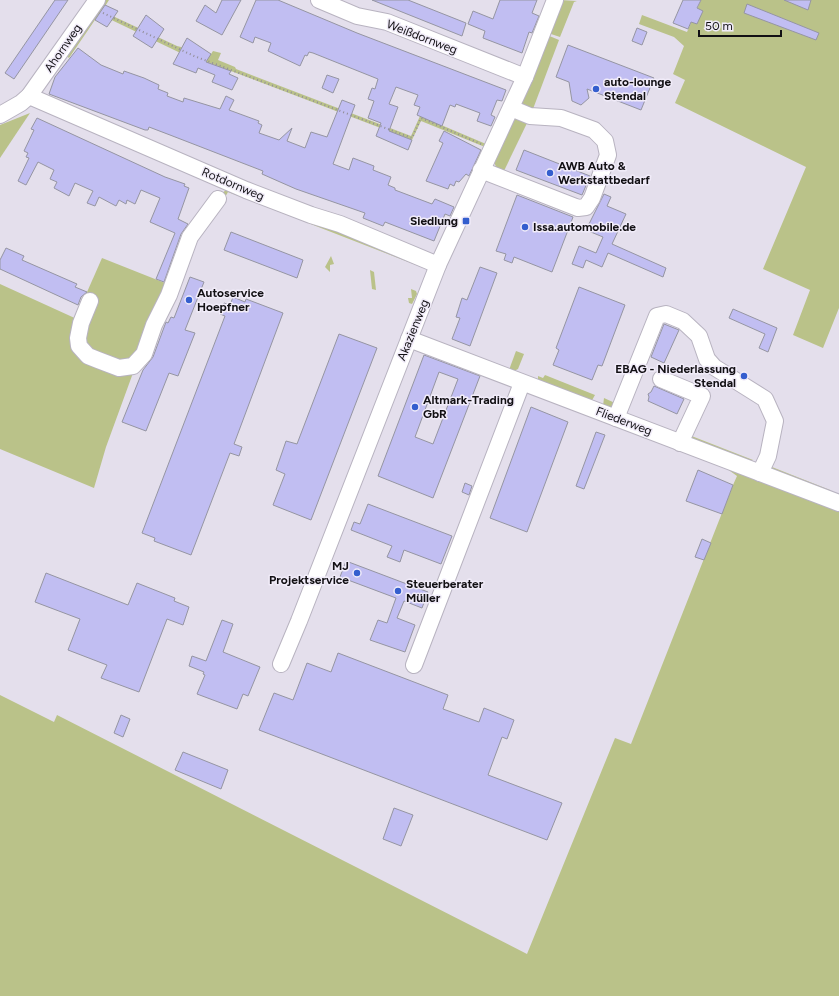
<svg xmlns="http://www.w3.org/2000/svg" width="839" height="996" font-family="Figtree,sans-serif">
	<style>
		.green { fill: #bac289 }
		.building { fill: #c1bef2; stroke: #9595a2; fill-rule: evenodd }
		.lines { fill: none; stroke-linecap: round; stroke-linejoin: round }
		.minor-casing { stroke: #b8b3c0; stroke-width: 18 }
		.path { stroke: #928e98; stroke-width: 2; stroke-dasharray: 1 3; stroke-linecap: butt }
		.minor { stroke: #fff; stroke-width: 16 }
		.poi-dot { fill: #345ece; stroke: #f1ecf9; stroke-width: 1.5 }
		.labels { text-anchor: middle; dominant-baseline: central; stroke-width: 3; stroke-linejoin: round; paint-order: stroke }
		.street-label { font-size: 12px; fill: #121014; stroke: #f1ecf9 }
		.poi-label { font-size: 12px; font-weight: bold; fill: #121014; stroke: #f1ecf9; text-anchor: start }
	</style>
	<rect width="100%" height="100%" fill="#e4dfec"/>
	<!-- green -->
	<g class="green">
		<path d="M 102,0 L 109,0 L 102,11 L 177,46 C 188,48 197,55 209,57 L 213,51 L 221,53 L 218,60 L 235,67 L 236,69 L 411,136 L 420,116 L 486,144 L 485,147 L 421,121 L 412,140 L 194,57 L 193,59 L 99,14 L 69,58 L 64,54 Z"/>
		<polygon points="560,0 577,1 574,2 560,37 548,33"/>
		<polygon points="701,0 839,0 839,308 823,348 793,335 810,290 763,269 806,167 675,103 685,80 673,74 684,46 674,37 639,24 642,15 687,32"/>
		<polygon points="547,35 559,40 533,109 518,104"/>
		<polygon points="30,113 0,158 0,125"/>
		<polygon points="514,115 529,119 503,173 497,169 494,162"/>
		<polygon points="227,188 402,252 429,270 228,192 224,199 223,193"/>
		<polygon points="331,256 334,264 330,265 330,272 325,267"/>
		<polygon points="102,258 170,285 141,349 129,364 85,349 84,299"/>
		<polygon points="370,270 374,272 376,290 372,289"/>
		<polygon points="0,284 79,320 76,342 133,373 106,447 94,488 0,449"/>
		<polygon points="411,289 416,291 417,294 412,304 409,303 408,298 412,298"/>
		<polygon points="516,351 524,354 518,369 514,371 509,370"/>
		<polygon points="545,375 595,395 591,402 538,382 538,376 543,378"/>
		<polygon points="604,398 615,403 613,410 603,406"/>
		<polygon points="689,435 753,460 748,463 689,440"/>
		<polygon points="719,463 839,510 839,996 0,996 0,695 54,722 57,715 527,954 615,738 631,744 733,485 737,476"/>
		<polygon points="772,467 830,490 827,493 774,473"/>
	</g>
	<!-- building -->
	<g class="building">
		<polygon points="55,0 68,0 14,79 5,73"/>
		<polygon points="222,0 241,0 222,35 196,21 205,5 216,13"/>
		<polygon points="256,0 278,0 357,33 506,90 502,101 497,100 491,115 495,117 491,126 477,121 480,113 456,104 455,107 450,105 442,126 417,115 420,107 414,105 418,95 396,87 389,104 398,107 389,131 412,140 408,150 376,136 381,123 368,118 374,101 368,99 372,88 375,89 378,79 313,53 309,52 307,56 305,55 300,66 268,51 271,43 255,37 253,43 240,37"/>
		<polygon points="372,0 408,0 466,23 462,36"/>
		<polygon points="500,0 537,0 532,13 539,16 532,33 529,32 522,53 483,38 485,31 468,24 473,11 493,19"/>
		<polygon points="683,0 701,0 697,8 703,11 697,24 691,22 688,29 673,23"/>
		<polygon points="784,0 811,0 808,10"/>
		<polygon points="747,4 819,33 816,40 744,13"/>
		<polygon points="105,5 118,11 107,27 95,20"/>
		<polygon points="146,15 164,29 152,48 133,36"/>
		<polygon points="637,28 647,32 642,45 632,41"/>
		<polygon points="187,38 211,54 206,62 231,71 229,74 238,78 232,90 212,82 215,75 198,68 196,73 173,64"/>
		<polygon points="568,45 654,78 641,110 587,89 589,98 581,105 572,101 569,82 556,77"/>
		<polygon points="78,48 101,65 123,74 124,71 144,78 159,85 158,89 168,93 167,96 183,102 184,98 220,109 226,96 234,100 229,110 259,121 258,123 262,125 259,133 279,140 292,128 287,141 305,148 311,132 327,137 342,100 355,105 333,164 349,170 353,158 374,166 373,170 391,177 388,185 395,188 395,190 432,204 435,199 454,207 450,216 445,214 434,241 385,222 383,226 363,218 365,213 296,189 262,174 263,171 170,135 149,127 148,130 145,130 49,94 55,77"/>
		<polygon points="327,75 339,79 333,93 322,88"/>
		<polygon points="37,118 165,177 185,184 184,186 189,188 178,219 188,224 181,234 164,282 156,279 175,233 150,222 160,198 141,190 135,204 127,200 126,204 119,200 116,206 99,197 95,206 87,203 93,191 75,183 69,196 54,188 57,182 50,179 54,170 38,162 26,185 18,181 29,158 26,157 28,153 24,151 34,130 31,129"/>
		<polygon points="444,131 481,150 469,176 466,174 459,182 456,181 454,186 450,184 448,189 426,181 443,143 439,141"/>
		<polygon points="524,150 590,176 582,195 516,170"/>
		<polygon points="604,194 611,197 607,206 626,214 612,244 666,268 663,277 608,253 602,267 586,260 583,268 572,264 579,246 596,253 603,237 586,230"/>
		<polygon points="517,195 573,217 552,272 514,257 512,263 504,260 506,254 496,251"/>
		<polygon points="231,232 303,260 297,278 224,250"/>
		<polygon points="6,248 24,256 22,260 77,284 75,287 87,292 81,297 78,305 0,269 0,260"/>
		<polygon points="480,267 497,273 470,346 452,339 460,318 456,317 462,298 467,300"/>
		<polygon points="190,277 204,282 185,330 195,333 178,376 169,373 146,431 122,422 143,370 153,357 166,322 168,323 171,317 174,318"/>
		<polygon points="579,287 625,305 602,366 598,365 592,380 553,365 559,350 556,348"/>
		<polygon points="233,297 245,302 246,299 283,313 234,444 242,447 239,456 230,453 191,555 154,541 155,538 142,533 225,316 220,314 224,303 230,305"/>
		<polygon points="733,309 777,328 768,352 759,348 765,334 729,318"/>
		<polygon points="664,324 679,330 664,363 651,357"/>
		<polygon points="339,334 377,348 311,520 273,505 285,474 276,470 286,441 297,444"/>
		<path d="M 424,355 L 480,376 L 433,498 L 378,476 ZM 439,372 L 458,379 L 433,444 L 415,437 Z"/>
		<polygon points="654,386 684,399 677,414 648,401 649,397 648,394 651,392"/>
		<polygon points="531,407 568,422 527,532 490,518"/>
		<polygon points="596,432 605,435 584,489 576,486"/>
		<polygon points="698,470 733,485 722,514 686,501"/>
		<polygon points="465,483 472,486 469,495 462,492"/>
		<polygon points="368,504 452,536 441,564 404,550 400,562 387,557 392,546 351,530 354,522 360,524"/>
		<polygon points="702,539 711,543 704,560 695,557"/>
		<polygon points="346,561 428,592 422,608 404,601 397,618 415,625 405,652 370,640 378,620 387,623 396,598 340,577"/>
		<polygon points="46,573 128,605 137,583 175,598 174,601 189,607 183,625 167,619 139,692 101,678 107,665 68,650 80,619 35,602"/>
		<polygon points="222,620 233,624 223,652 260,667 248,696 243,694 237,709 197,694 205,675 203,674 204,672 189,666 192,656 206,661"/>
		<polygon points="338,653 448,695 443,709 479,722 484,708 514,720 507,739 502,737 488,775 562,803 547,840 259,730 274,693 293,700 307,663 331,672"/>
		<polygon points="121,715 130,719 123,737 114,733"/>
		<polygon points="183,752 228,770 221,789 175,770"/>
		<polygon points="394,808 413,815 401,846 383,839"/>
	</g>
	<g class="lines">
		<defs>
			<g id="minor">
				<polyline points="319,0 357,16 387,22 525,77"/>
				<polyline points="29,96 246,190 311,215 340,224 438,265"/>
				<polyline points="0,115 21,103 29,96 97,0"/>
				<polyline points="481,170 578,208 586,207 592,198 608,155 605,141 594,130 561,118 530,116 511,108"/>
				<polyline points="90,301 81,323 78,338 79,346 88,356 98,360 119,368 133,366 144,354 154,325 169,295 190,237 218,199"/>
				<polyline points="409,339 839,503"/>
				<polyline points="661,379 702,396 680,443"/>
				<polyline points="616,418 657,316 666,314 683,321 699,336 707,359 714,367 765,399 775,421 768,456 760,473"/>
				<polyline points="281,664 299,621 438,265 525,77 555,0"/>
				<polyline points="414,665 522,383"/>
			</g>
		</defs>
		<!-- minor casing -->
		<use href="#minor" class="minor-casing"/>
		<!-- path -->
		<polyline class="path" points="103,13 194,56 412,138 421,118 481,144"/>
		<!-- minor -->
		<use href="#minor" class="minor"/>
	</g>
	<!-- markers -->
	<g class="poi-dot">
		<circle cx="596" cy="89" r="4"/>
		<circle cx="550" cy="173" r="4"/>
		<rect x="462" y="217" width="8" height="8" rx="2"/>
		<circle cx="525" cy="227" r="4"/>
		<circle cx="189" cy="300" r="4"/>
		<circle cx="744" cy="376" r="4"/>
		<circle cx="415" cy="407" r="4"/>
		<circle cx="357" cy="573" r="4"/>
		<circle cx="398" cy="591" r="4"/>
	</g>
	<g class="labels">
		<!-- street labels -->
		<g class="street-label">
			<text transform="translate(422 37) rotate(21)">Weißdornweg</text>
			<text transform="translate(63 48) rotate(-55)">Ahornweg</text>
			<text transform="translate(233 184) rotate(23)">Rotdornweg</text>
			<text transform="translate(413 330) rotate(-68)">Akazienweg</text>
			<text transform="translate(624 421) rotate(21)">Fliederweg</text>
		</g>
		<!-- poi labels -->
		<g class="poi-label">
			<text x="604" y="82">auto-lounge<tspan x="604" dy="14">Stendal</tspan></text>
			<text x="558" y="166">AWB Auto &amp;<tspan x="558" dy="14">Werkstattbedarf</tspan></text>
			<text x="458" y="221" text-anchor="end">Siedlung</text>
			<text x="533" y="227">Issa.automobile.de</text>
			<text x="197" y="293">Autoservice<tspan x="197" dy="14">Hoepfner</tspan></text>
			<text x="736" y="369" text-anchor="end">EBAG - Niederlassung<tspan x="736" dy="14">Stendal</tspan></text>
			<text x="423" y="400">Altmark-Trading<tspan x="423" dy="14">GbR</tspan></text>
			<text x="349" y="566" text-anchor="end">MJ<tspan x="349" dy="14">Projektservice</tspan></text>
			<text x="406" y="584">Steuerberater<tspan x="406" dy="14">Müller</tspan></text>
		</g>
	</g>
	<!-- scale -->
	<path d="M699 30v6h82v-6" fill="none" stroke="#121014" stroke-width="2"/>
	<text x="705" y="30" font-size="12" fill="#121014" stroke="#f1ecf9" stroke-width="3" paint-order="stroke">50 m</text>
</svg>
